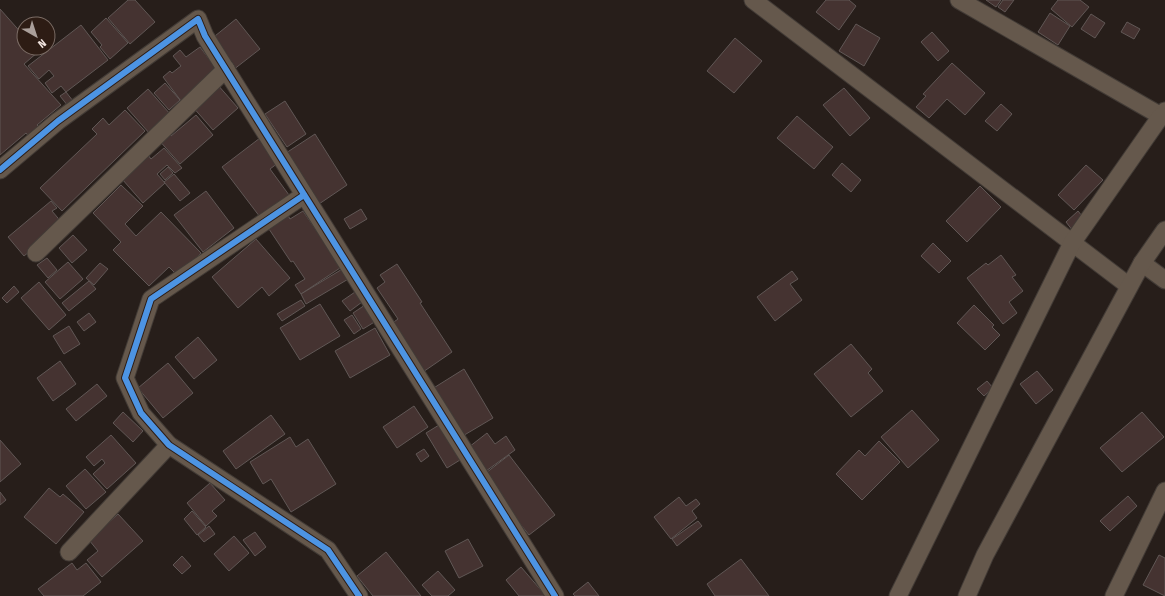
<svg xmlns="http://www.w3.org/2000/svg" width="1165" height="596" font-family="'Fira Sans Condensed',sans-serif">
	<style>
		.building { fill: #453331; stroke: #605755 }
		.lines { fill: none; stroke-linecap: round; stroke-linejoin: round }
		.street-casing { stroke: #423b36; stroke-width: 19 }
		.street { stroke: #65584c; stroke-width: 17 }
		.cycleway-casing { stroke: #2d1c14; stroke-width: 8 }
		.cycleway { stroke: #4d94e3; stroke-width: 6 }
	</style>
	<rect width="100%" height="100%" fill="#271e1a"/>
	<!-- building -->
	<g class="building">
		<polygon points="128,0 135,0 155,22 130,44 108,18"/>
		<polygon points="826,0 849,0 856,6 839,30 816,12"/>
		<polygon points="986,0 1001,0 996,7"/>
		<polygon points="1003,0 1014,0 1005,12 998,7"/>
		<polygon points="1058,0 1080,0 1089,7 1072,27 1051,9"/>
		<polygon points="0,9 24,36 24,48 34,48 38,52 24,64 61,105 37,125 42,130 31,139 26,133 0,155"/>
		<polygon points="1050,13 1070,26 1058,45 1038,32"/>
		<polygon points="1091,14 1105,23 1095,38 1081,29"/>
		<polygon points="106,18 128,43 110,59 100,47 102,45 91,32"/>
		<polygon points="236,19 260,49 233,70 210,40"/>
		<polygon points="1127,22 1140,29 1134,39 1121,32"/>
		<polygon points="856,24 880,38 864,66 839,51"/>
		<polygon points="81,25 108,60 66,92 61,86 52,93 45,83 54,76 49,70 39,79 28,66"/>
		<polygon points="932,32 949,51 938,61 921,42"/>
		<polygon points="735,38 762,61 734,93 707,71"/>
		<polygon points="200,47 219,72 181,101 163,77 170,71 172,73 181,66 173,56 180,50 186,57"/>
		<polygon points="952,63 985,93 965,115 947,99 929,118 916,107 926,96 923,94"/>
		<polygon points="165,83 180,100 169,110 154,93"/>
		<polygon points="217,84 238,108 213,130 192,106"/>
		<polygon points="844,88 870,118 850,136 823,105"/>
		<polygon points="148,89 171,115 150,134 127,108"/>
		<polygon points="66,92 73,101 68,106 60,96"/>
		<polygon points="285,101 306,134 287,147 265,114"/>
		<polygon points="1001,104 1012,114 997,131 985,121"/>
		<polygon points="125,110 145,131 62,211 40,188 97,134 92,129 103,118 109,125"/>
		<polygon points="196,115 213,135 180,164 158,139 167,131 171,136"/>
		<polygon points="797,116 833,147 814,169 777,138"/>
		<polygon points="315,134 347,185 319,204 286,153"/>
		<polygon points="260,138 278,163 270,169 289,195 260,217 222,167"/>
		<polygon points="164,148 182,168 175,173 167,165 157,174 165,183 143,203 122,179 148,155 151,159"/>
		<polygon points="842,163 861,180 851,192 832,175"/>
		<polygon points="1086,165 1103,180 1074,210 1058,195"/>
		<polygon points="168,167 173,173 165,180 160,174"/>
		<polygon points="174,174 190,193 180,201 164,182"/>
		<polygon points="121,185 143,206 125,224 136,236 161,212 201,253 178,276 169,267 149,286 113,250 121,242 93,213"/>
		<polygon points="980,186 1001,207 967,242 946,221"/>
		<polygon points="206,191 234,228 203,252 174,215"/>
		<polygon points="51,201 57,208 52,211 63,224 24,256 8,237"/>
		<polygon points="361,209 367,219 350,229 344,219"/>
		<polygon points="285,210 290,219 303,211 325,243 343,266 301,294 295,285 305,279 293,261 291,262 265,223"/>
		<polygon points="1078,211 1086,221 1073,231 1066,222"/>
		<polygon points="73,235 87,250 72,263 59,248"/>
		<polygon points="256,239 290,278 269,296 262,287 238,308 212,277"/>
		<polygon points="933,243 951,261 939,273 921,256"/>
		<polygon points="1001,255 1016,275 1012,277 1023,291 1009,302 1017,313 1003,324 967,278 986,263 988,265"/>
		<polygon points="47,258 57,270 48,278 37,265"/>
		<polygon points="68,262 83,279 60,299 45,282"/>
		<polygon points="100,263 108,269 94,285 86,278"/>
		<polygon points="397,264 422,302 420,303 452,352 423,372 391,324 398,319 377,288 385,282 380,275"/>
		<polygon points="344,268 350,278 306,304 301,294"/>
		<polygon points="792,271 798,279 790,284 802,300 775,321 757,297"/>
		<polygon points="89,281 96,289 69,311 62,303"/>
		<polygon points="39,282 66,315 49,330 21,298"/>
		<polygon points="14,286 19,292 7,303 2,298"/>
		<polygon points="355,292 362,302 350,311 342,301"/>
		<polygon points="301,300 305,306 282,321 277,314"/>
		<polygon points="320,304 340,336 300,360 280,328"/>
		<polygon points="365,305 376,321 363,329 353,313"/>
		<polygon points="974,305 994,325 992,327 1000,335 985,350 957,323"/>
		<polygon points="89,313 96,322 84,331 77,322"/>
		<polygon points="352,315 361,329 354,334 344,320"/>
		<polygon points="69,326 80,344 64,354 53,336"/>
		<polygon points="375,328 390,355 350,378 335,351"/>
		<polygon points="198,337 217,360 194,379 175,357"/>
		<polygon points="851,344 872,369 868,373 883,391 851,417 814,374"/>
		<polygon points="60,361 76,384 53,401 37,378"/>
		<polygon points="168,363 193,393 163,418 138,388"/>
		<polygon points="464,369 493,418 461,437 432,389"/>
		<polygon points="1037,371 1053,390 1036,404 1020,384"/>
		<polygon points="987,381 993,388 984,396 977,389"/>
		<polygon points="97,384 107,396 76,421 66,409"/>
		<polygon points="414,406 428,427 397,448 383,427"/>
		<polygon points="912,410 939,440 908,468 881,437"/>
		<polygon points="123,412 143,431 133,442 113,423"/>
		<polygon points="1142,412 1164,437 1122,472 1100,448"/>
		<polygon points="271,415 285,434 236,469 223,451"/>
		<polygon points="439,425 460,460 447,468 426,433"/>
		<polygon points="487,433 495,444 506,436 515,450 486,471 469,447"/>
		<polygon points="111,435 136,463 107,489 93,474 105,463 102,459 94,466 86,457"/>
		<polygon points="290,437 296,447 308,439 336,484 291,512 271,479 263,484 250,462"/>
		<polygon points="0,440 21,464 0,482"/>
		<polygon points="879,441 900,462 862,500 836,474 859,450 865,456"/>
		<polygon points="424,449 429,456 421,462 416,454"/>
		<polygon points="509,455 555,515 529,535 482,476"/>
		<polygon points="85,469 106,492 86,509 66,486"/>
		<polygon points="210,483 225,500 212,511 217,516 206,526 187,503"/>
		<polygon points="49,488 60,497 63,494 84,512 56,544 24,517"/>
		<polygon points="0,492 6,500 0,505"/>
		<polygon points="1128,496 1137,506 1110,531 1100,521"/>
		<polygon points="679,497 686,506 696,499 700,504 692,511 697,518 671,539 654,517"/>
		<polygon points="192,511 206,527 197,535 184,519"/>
		<polygon points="118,514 143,541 102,577 87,560 98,551 89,540"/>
		<polygon points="698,521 702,526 677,546 672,539"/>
		<polygon points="209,526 215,534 204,542 198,535"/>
		<polygon points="255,532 266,547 255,556 243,540"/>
		<polygon points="234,536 249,553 229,571 214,554"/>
		<polygon points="468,539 483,566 459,578 445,551"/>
		<polygon points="386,552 421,596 373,596 357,576"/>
		<polygon points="1159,555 1165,558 1165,596 1143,585"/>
		<polygon points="182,556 191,566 182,574 173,565"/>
		<polygon points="741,559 769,596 715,596 707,584"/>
		<polygon points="72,563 77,570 86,563 101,582 83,596 44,596 38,589"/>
		<polygon points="521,567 546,596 519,596 506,580"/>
		<polygon points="438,571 455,590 448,596 432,596 422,585"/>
		<polygon points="588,582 599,596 575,596 573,594"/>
	</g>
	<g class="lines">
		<defs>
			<g id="street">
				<polyline points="753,0 1129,286"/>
				<polyline points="959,0 1161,116 1165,111"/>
				<polyline points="0,170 58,121 198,19 205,36 555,596"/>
				<polyline points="304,195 151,299 125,378 141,413 169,445 328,550 359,596"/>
				<polyline points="36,253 226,69"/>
				<polyline points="1142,263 1165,280"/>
				<polyline points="69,552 169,445"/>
				<polyline points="899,596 898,596 1072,243 1161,116"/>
				<polyline points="967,596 985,555 1142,263 1165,230"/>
				<polyline points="1114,596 1165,491"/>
			</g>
		</defs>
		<!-- street casing -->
		<use href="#street" class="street-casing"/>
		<!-- street -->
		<use href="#street" class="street"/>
		<defs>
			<g id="cycleway">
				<polyline points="0,170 58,121 198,19 205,36 555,596"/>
				<polyline points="304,195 151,299 125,378 141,413 169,445 328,550 359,596"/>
			</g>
		</defs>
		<!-- cycleway casing -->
		<use href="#cycleway" class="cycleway-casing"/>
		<!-- cycleway -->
		<use href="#cycleway" class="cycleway"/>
	</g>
	<!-- north arrow -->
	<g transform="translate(36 36) rotate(141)"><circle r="19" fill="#2d1c14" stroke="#7b6c65"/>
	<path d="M0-3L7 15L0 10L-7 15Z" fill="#aa9f9a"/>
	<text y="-6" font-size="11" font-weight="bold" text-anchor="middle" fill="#f0e4df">N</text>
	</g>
</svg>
